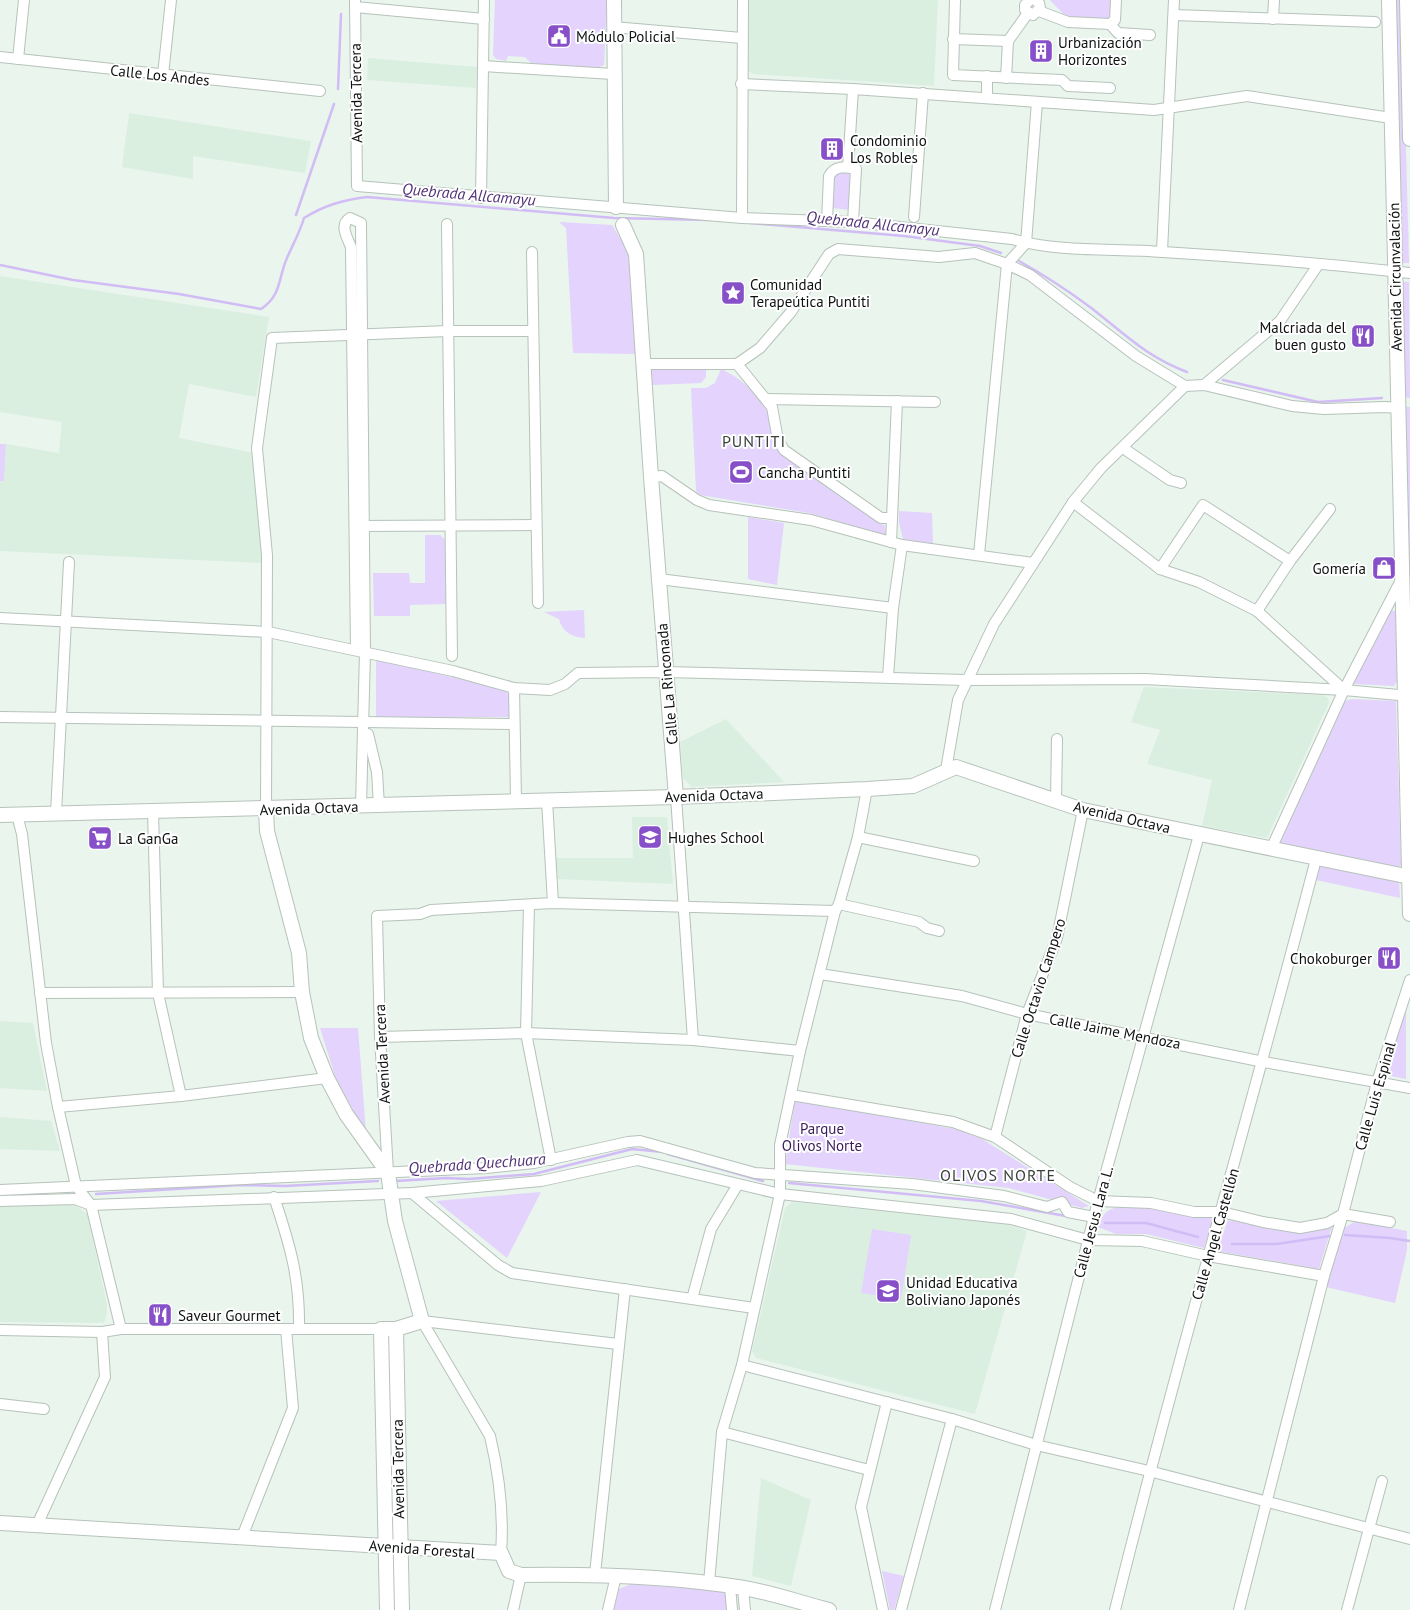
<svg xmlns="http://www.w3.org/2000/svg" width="1410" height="1610" font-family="'PT Sans',sans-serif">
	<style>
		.built { fill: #dbefe1 }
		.green { fill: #e3d3fd }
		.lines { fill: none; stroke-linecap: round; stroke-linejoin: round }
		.stream { stroke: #d2bcf5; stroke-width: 2.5 }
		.street-casing { stroke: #b6c2ba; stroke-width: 12 }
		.secondary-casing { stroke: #b6c2ba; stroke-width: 16 }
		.street { stroke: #fff; stroke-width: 10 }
		.secondary { stroke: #fff; stroke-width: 14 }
		.labels { text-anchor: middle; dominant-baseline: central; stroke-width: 4; stroke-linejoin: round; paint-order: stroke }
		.poi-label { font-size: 15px; fill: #0d110f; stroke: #fff; text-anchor: start }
		.street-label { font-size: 15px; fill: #0d110f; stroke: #fff }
		.park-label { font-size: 15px; fill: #3a1b5c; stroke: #fff }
		.water-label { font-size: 16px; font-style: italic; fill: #503275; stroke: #fff }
		.neighbourhood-label { font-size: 16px; letter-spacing: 1px; fill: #37403a; stroke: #fff }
	</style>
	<rect width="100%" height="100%" fill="#e9f5ed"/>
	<!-- built -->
	<g class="built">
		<polygon points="749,0 938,0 934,86 753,74 747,70"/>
		<polygon points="368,58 477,67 476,88 367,80"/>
		<polygon points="129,113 311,141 305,173 193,156 193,179 122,167"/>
		<polygon points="0,276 269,317 256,397 189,384 179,438 254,453 253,464 263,563 0,551 0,481 4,481 6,444 59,453 62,422 0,412"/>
		<polygon points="1144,687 1323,695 1328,698 1329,703 1267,838 1202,826 1212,780 1147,764 1160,730 1131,722"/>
		<polygon points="726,719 784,782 692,787 683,778 680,742"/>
		<polygon points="632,817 667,817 673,884 557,879 556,858 633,858"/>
		<polygon points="0,1021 33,1023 47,1091 0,1088"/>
		<polygon points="0,1117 51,1121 60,1151 0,1149"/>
		<polygon points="792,1202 1005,1224 1027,1231 975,1414 756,1358 752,1351 785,1208"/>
		<polygon points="0,1204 70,1204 77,1206 88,1215 107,1305 107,1313 104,1323 0,1322"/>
		<polygon points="761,1478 811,1500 791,1586 752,1576"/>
	</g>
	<!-- green -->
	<g class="green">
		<polygon points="495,0 607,0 604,65 596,69 532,64 525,57 508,56 506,61 496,59 493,55"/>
		<polygon points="1050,0 1113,0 1110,20 1068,19"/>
		<polygon points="1393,0 1402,0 1409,263 1398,263"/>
		<polygon points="840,170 851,173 851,210 832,208 833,174"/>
		<polygon points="559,222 612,225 628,251 636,354 573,353 566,228"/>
		<polygon points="1398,281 1409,282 1410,398 1402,397"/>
		<polygon points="706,369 706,377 701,383 652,385 651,370"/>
		<path d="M 721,369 C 739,377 758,393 767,411 C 775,427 769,439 782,454 L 885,526 L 886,536 L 809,513 L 700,495 L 696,491 L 691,388 L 706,388 L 715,383 Z"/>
		<polygon points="1402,406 1410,407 1410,685"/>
		<polygon points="0,444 6,444 4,481 0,481"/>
		<polygon points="899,511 932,513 933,544 903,539 899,523"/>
		<polygon points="748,517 784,523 777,585 748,579"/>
		<polygon points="425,535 440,535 445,540 446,604 410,605 410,616 374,616 373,573 409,573 410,583 425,583"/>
		<path d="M 584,610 L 585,638 C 572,637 562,632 559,619 L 544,612 Z"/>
		<polygon points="1392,610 1396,612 1397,681 1394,686 1355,684 1353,681"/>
		<polygon points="376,659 506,690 510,700 510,717 376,717"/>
		<polygon points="1352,699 1396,701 1401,865 1398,868 1282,846 1281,841 1345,701"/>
		<polygon points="1320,865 1399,881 1400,898 1316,880"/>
		<polygon points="1406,1005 1406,1079 1386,1075"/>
		<polygon points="320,1028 358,1028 366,1133 336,1079"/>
		<polygon points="795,1100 955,1129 982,1139 1089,1206 1082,1208 1009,1188 785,1164"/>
		<polygon points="541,1192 507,1258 436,1201"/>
		<path d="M 1125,1205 C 1156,1207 1184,1219 1214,1218 L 1204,1248 L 1146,1234 L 1116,1234 L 1098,1227 C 1102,1212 1110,1208 1125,1205 Z"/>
		<polygon points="1228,1220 1261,1226 1332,1226 1319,1269 1217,1251"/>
		<polygon points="1356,1221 1407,1231 1407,1250 1395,1303 1326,1287 1344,1228"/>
		<polygon points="872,1229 911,1235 901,1299 861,1293"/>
		<polygon points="882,1571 904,1576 894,1610 890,1610"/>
		<polygon points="631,1584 721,1591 728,1597 729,1610 614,1610 619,1589"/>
	</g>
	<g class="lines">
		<!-- stream -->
		<g class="stream">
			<polyline points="338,89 341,14"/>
			<polyline points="296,215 334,104"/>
			<polyline points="750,223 904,236 980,246 1001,253"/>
			<path d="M 1019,261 C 1044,275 1067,290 1090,307 C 1125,334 1145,356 1187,372"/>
			<path d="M 0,265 L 73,280 L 179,294 L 261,309 C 282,295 278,278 287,258 C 293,244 300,232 304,218 C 325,205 343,200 367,197 L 614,218 L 710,220"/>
			<polyline points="1223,380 1318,402 1382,398"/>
			<polyline points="668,1154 763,1181"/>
			<polyline points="396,1181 446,1178 469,1179 534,1174 632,1149 663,1152"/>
			<polyline points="789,1183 981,1201 1066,1216"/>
			<polyline points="96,1194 239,1185 285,1186 378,1181"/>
			<polyline points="2,1195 39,1195"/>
			<polyline points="1105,1223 1146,1223 1198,1237"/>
			<polyline points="1345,1235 1390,1238 1410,1241"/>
			<polyline points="1232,1244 1277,1244 1330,1236"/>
		</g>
		<defs>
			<g id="street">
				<path d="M 355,0 L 357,186 L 742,218 L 853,222 L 1012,239 C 1061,253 1113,248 1163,252 C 1246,257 1328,264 1410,273"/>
				<polyline points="955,0 953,75 1062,80 1068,86 1110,88"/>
				<polyline points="1030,0 1025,5 1025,10 1033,15 1040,8 1039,3 1035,0"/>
				<polyline points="355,7 484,19"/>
				<polyline points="1039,11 1068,22 1110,24 1118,33 1150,35"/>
				<polyline points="1174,15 1375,22"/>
				<polyline points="1273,19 1274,0"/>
				<polyline points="1110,24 1115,20 1116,0"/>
				<polyline points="613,27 742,38"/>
				<polyline points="953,39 1008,41"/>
				<polyline points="0,57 320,91"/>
				<polyline points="18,59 24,0"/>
				<polyline points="483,66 613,74"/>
				<polyline points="163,75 171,0"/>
				<polyline points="1006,78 1008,41 1028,13"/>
				<polyline points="741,84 853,89 1154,110 1247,96 1391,118"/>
				<polyline points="987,98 987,76"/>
				<polyline points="848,167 853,89"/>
				<polyline points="481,198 484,0"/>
				<polyline points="914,217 923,93"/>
				<polyline points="742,218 743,0"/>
				<path d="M 827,221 L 829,176 C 835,165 845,167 856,169 L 853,222"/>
				<polyline points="447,224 452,656"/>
				<polyline points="1162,251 1174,0"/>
				<polyline points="532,252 538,603"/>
				<polyline points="644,364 737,364 760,348 791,312 829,254 838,249 939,257 975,253 1007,264 1030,275 1136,356 1185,386 1204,385 1292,406 1324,409 1385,407 1398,408"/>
				<polyline points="737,364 772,407 778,440 784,450 881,518 891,518"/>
				<polyline points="1204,385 1280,321 1318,265"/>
				<polyline points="766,399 935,402"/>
				<polyline points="1123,448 1170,480 1181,483"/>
				<polyline points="651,477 662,476 697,500 709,505 811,520 902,545 1033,563"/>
				<polyline points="1073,502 1160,569 1199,582 1257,611 1344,690"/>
				<polyline points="357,526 536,525"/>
				<polyline points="891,542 897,401"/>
				<polyline points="979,555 1007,264 1026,243 1037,102"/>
				<polyline points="1160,569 1203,505 1290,561"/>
				<polyline points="659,579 893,608"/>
				<polyline points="1257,611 1290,561 1330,509"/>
				<polyline points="0,618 268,632 453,671 514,688 550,690 565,684 578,673 667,672 966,680 1145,679 1344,690 1410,696"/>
				<path d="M 356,650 L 351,247 C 347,237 339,225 350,218 L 361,223 L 365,652 L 361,806"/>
				<polyline points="888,677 893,608 902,545"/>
				<polyline points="514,688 516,800"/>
				<polyline points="0,717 514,724"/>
				<polyline points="368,734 377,772 379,806"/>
				<polyline points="946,770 958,700 994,624 1073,502 1101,468 1185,386"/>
				<polyline points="676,797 693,1040"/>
				<polyline points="547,800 553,903"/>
				<polyline points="1056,801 1057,739"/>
				<polyline points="266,809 267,555 257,448 272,338 448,331 533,331"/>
				<polyline points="153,811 158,993 181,1096"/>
				<polyline points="56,813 69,562"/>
				<polyline points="17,815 22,834 46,1043 58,1107 76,1186 91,1205 121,1329"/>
				<polyline points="858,837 974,861"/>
				<polyline points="1271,849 1344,690 1401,580"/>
				<polyline points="839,904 919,922 927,928 939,931"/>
				<polyline points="529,905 526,1033 551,1160"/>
				<polyline points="820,974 962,996 1027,1014 1264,1062 1410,1088"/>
				<polyline points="40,993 302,992"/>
				<polyline points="380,1037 526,1033 693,1040 800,1051"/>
				<polyline points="791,1095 953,1122 995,1137 1070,1187 1098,1201 1151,1203 1194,1212 1222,1212 1263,1222 1300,1228 1327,1223 1343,1214 1390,1222"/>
				<polyline points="58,1107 181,1096 327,1078"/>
				<polyline points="995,1137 1027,1014 1057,938 1083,810"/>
				<polyline points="388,1172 380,1037 377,916 420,914 431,910 553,903 835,911"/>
				<polyline points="0,1190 486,1168 534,1163 628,1142 640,1141 755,1173 912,1184 1004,1196 1047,1207 1062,1202 1068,1212 1094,1217"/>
				<polyline points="412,1193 498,1265 512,1273 754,1308"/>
				<path d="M 274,1197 C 290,1245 300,1278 299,1329"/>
				<polyline points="0,1201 75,1199 91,1205 412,1193 541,1181 637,1160 780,1194 1011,1219 1088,1240 1142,1241 1208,1256 1324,1276"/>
				<polyline points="692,1299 711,1229 737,1186"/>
				<path d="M 422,1321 L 490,1436 C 499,1474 504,1514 501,1553"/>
				<polyline points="422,1321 618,1344"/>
				<polyline points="0,1330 102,1332 121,1329 381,1329"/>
				<polyline points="742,1365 952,1419 1036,1445 1149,1471 1410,1539"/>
				<polyline points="0,1404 44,1409"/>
				<polyline points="722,1432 869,1470"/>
				<polyline points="37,1525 105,1377 102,1332"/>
				<polyline points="242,1537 293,1408 286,1329"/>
				<polyline points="595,1574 625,1289"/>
				<polyline points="709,1583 722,1432 742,1365 780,1194 780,1145 800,1051 835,911 839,904 858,837 867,789"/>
				<polyline points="730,1586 732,1610"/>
				<polyline points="743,1588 745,1610"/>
				<polyline points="513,1610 521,1575"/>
				<polyline points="608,1610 616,1576"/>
				<polyline points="883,1610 861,1507 887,1402"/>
				<polyline points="901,1610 952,1419"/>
				<polyline points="995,1610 1098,1201 1199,835"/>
				<path d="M 1115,1610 C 1177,1358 1251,1110 1316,859"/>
				<polyline points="1239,1610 1324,1276 1343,1214 1377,1082 1410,980"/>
				<polyline points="1347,1610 1382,1481"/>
			</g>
			<g id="secondary">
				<polyline points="614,0 616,207"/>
				<polyline points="1389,0 1410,914"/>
				<polyline points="1407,0 1410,139"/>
				<polyline points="623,225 636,254 651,477 676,797"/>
				<polyline points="266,809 267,831 299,953 302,992 311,1038 327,1078 346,1114 388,1173 395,1221 422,1321 396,1329 381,1329 387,1610"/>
				<polyline points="0,815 676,797 867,789 913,786 956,767 1083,810 1410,877"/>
				<polyline points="396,1329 402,1610"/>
				<path d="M 0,1523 L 501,1553 L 509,1571 L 521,1575 C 595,1574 671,1576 744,1588 C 773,1593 801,1603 829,1610"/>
			</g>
		</defs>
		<!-- street casing -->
		<use href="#street" class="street-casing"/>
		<!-- secondary casing -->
		<use href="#secondary" class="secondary-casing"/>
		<!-- street -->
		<use href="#street" class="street"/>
		<!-- secondary -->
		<use href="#secondary" class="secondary"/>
	</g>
	<!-- icons -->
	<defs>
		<symbol id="civic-square" viewBox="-11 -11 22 22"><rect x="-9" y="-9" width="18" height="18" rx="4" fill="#8750c8" stroke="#fff"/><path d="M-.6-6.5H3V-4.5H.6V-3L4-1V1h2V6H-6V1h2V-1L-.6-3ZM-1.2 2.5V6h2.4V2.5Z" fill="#fff"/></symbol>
		<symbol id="building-square" viewBox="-11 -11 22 22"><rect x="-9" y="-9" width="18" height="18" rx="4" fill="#8750c8" stroke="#fff"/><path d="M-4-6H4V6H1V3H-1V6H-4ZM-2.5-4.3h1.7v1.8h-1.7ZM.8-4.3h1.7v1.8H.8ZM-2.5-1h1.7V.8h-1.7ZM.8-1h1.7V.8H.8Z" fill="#fff"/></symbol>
		<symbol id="sight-square" viewBox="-11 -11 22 22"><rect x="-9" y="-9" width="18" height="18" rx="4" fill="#8750c8" stroke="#fff"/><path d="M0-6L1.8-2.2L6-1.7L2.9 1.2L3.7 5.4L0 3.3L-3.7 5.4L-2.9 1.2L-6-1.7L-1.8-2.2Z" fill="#fff"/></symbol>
		<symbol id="restaurant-square" viewBox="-11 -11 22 22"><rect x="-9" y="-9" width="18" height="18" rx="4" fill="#8750c8" stroke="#fff"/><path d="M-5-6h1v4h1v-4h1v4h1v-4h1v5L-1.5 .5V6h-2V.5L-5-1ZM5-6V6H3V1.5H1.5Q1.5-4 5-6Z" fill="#fff"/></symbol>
		<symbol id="stadium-square" viewBox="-11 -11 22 22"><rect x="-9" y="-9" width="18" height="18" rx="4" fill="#8750c8" stroke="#fff"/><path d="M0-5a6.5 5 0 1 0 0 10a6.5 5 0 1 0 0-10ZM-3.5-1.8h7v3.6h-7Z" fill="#fff"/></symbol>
		<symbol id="shop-square" viewBox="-11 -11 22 22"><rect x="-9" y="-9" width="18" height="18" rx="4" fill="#8750c8" stroke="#fff"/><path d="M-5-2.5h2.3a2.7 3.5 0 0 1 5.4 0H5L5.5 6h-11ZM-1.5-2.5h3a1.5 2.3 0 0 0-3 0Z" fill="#fff"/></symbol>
		<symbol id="school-square" viewBox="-11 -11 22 22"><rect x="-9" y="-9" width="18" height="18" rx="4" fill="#8750c8" stroke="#fff"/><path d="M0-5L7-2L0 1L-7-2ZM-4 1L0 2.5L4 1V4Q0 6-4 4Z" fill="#fff"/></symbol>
		<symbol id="supermarket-square" viewBox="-11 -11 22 22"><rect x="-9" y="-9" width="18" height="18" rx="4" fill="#8750c8" stroke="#fff"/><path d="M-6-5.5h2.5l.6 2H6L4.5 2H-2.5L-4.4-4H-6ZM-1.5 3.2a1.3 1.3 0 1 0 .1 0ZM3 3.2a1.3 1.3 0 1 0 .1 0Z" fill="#fff"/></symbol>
	</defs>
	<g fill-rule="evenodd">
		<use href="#civic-square" x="545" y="22" width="28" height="28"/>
		<use href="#building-square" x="1027" y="37" width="28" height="28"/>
		<use href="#building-square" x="818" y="135" width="28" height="28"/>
		<use href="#sight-square" x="719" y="279" width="28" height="28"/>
		<use href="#restaurant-square" x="1349" y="322" width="28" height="28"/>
		<use href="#stadium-square" x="727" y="458" width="28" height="28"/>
		<use href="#shop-square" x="1370" y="554" width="28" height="28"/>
		<use href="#school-square" x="636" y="823" width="28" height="28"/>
		<use href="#supermarket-square" x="86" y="824" width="28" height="28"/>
		<use href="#restaurant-square" x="1375" y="944" width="28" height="28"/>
		<use href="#school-square" x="874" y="1277" width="28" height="28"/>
		<use href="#restaurant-square" x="146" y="1301" width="28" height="28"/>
	</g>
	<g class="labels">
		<!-- poi labels -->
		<g class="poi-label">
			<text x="576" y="36">Módulo Policial</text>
			<text x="1058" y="42">Urbanización<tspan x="1058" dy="17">Horizontes</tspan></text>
			<text x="850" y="140">Condominio<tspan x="850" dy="17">Los Robles</tspan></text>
			<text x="750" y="284">Comunidad<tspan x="750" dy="17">Terapeútica Puntiti</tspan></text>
			<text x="1346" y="327" text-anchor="end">Malcriada del<tspan x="1346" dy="17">buen gusto</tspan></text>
			<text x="758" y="472">Cancha Puntiti</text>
			<text x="1366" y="568" text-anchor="end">Gomería</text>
			<text x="668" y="837">Hughes School</text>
			<text x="118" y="838">La GanGa</text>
			<text x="1372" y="958" text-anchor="end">Chokoburger</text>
			<text x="906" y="1282">Unidad Educativa<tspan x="906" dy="17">Boliviano Japonés</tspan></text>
			<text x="178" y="1315">Saveur Gourmet</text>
		</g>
		<!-- street labels -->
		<g class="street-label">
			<text transform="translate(160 75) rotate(6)">Calle Los Andes</text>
			<text transform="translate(356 93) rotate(-91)">Avenida Tercera</text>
			<text transform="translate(1395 277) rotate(-91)">Avenida Circunvalación</text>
			<text transform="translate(667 684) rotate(-95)">Calle La Rinconada</text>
			<text transform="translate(714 795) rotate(-2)">Avenida Octava</text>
			<text transform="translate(309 808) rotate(-2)">Avenida Octava</text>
			<text transform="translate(1122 817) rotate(13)">Avenida Octava</text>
			<text transform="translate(1038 988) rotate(-72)">Calle Octavio Campero</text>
			<text transform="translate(1115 1031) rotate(11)">Calle Jaime Mendoza</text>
			<text transform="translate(382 1054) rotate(-93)">Avenida Tercera</text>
			<text transform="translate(1375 1096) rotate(-74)">Calle Luis Espinal</text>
			<text transform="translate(1093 1222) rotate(-75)">Calle Jesus Lara L.</text>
			<text transform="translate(1215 1234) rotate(-74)">Calle Angel Castellón</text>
			<text transform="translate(398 1469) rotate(-91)">Avenida Tercera</text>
			<text transform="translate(422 1549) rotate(4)">Avenida Forestal</text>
		</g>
		<!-- park labels -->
		<g class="park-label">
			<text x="822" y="1128">Parque<tspan x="822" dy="17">Olivos Norte</tspan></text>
		</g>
		<!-- water labels -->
		<g class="water-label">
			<text transform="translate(469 194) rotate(5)">Quebrada Allcamayu</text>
			<text transform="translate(873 223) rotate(6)">Quebrada Allcamayu</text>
			<text transform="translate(477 1163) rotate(-4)">Quebrada Quechuara</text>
		</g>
		<!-- neighbourhood labels -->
		<g class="neighbourhood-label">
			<text x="754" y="441">PUNTITI</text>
			<text x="998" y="1175">OLIVOS NORTE</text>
		</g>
	</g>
</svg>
